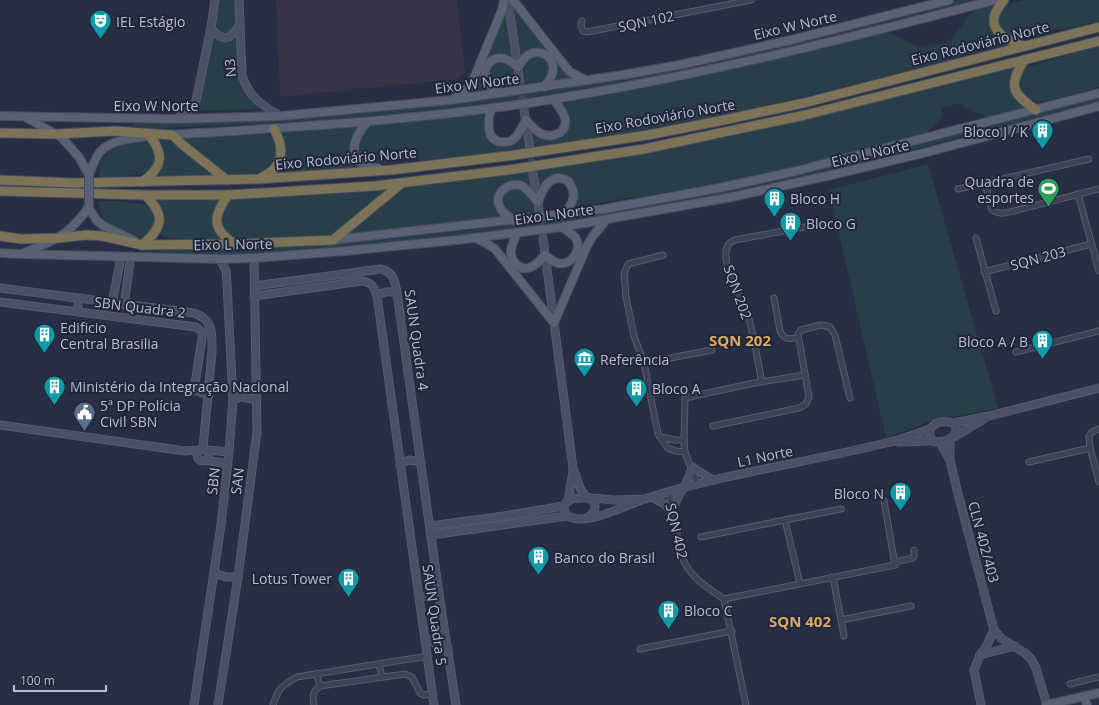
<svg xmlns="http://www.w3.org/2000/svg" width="1099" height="705" font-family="'Open Sans',sans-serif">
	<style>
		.medical { fill: #383345 }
		.green { fill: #283f47 }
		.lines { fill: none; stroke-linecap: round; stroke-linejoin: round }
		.secondary-tunnel { stroke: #3c445a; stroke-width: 7; stroke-dasharray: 7 3.5; stroke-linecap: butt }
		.street-casing { stroke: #565d6f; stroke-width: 7 }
		.secondary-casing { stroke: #565d6f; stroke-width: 9 }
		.primary-casing { stroke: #444b5e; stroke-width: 10 }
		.highway-casing { stroke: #424a5c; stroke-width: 11 }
		.street { stroke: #3b4255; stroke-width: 5 }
		.secondary { stroke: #495068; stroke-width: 7 }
		.primary { stroke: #596175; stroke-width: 8 }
		.highway { stroke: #7b7257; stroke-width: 9 }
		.primary-bridge-casing { stroke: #444b5e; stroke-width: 10; stroke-linecap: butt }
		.primary-bridge { stroke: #596175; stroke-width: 8 }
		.labels { text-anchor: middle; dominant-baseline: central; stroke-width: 4; stroke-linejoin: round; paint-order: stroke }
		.poi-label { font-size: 14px; fill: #b9bece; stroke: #1f263a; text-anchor: start }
		.street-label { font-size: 14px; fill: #b9bece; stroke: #1f263a }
		.neighbourhood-label { font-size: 15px; font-weight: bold; fill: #ddaa65; stroke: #1f263a }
	</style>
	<rect width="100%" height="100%" fill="#262f46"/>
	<!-- medical -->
	<polygon class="medical" points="276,0 457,0 465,71 458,79 280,97"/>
	<!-- green -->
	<g class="green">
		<polygon points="220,0 236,0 237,25 232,34 223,35 215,27"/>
		<polygon points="959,0 978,0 786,49 692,70 546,95 467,106 362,117 310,121 164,128 135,131 133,123 211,121 454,103 603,82 891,18"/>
		<polygon points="1023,0 1099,0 1099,21 1065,29 1055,29 1013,39 1000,30 997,17 1005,5"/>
		<path d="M 998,2 C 990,11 988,28 997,37 C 1000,40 1004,42 1008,44 C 931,64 854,85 776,103 C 696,121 615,135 535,148 L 531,128 L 539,136 L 565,129 L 558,102 L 610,95 L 633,88 L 886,31 L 921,48 L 945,43 L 951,39 L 975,9 Z"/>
		<polygon points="514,6 578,78 549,83 552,80 549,53 521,58"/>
		<path d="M 507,7 L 515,60 C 500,50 495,51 484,65 L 495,91 L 465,95 Z"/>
		<path d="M 213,34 L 231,39 L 237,36 C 238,65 234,86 258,107 L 258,109 L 194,111 L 200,99 Z"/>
		<path d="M 1099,46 L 1099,87 C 1086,90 1047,103 1036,101 C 1028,100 1022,96 1020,89 C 1017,80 1021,73 1027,67 Z"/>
		<path d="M 535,54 L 547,58 L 551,72 C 542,83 538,82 525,83 C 525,69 522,62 535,54 Z"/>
		<path d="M 502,60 L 514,68 L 518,84 C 504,87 500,90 489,79 L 488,65 Z"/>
		<path d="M 1020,65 L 1013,79 L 1030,107 L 989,118 L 965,108 L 962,103 L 941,108 L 943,116 L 927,133 L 824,160 L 713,185 L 573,207 C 583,193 578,183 564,176 L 540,191 L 538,170 L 644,154 L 806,119 Z"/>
		<polygon points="1099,97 1099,101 850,166 796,179 707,198 574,221 505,231 385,244 248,255 159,253 158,248 327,243 390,239 490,228 601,212"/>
		<path d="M 489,113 L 487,130 L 506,145 L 524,126 L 527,149 L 428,161 C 423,160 418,159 413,159 C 397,159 361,173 359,147 C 358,139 365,130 371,126 Z"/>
		<path d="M 362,124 L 354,135 L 352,145 L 365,167 L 275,173 C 290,157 289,148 276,130 Z"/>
		<path d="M 257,133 C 277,134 276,140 279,158 L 267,170 L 244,175 L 154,178 C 170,165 165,154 158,140 Z"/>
		<path d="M 143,141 L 154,147 L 157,163 L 146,173 L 118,177 L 99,177 C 99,148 120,145 143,141 Z"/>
		<polygon points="928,164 998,408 931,421 886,438 829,190"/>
		<path d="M 530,172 L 533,190 L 527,185 L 499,192 L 505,218 C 424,227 340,241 258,238 C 249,238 236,240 228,235 C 220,229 219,218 223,210 C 226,204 230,202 236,199 L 462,181 Z"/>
		<path d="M 508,188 L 522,189 L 531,200 L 536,213 C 515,216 496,218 505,190 Z"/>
		<path d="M 158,200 L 219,200 L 220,202 L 222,241 L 199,241 L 163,237 L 160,233 C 166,220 167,214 158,203 Z"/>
		<path d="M 99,201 L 117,201 L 148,205 L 151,207 L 157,223 L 147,235 C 125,239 97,227 99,201 Z"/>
	</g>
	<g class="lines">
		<!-- secondary-tunnel -->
		<g class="secondary-tunnel">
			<polyline points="520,85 524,108"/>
			<polyline points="530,148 533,171"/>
			<polyline points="540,212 543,235"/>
		</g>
		<defs>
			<g id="street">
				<polyline points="582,21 581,26 583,31 587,32 751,0"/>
				<path d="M 985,183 L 992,210 C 999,215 1006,213 1014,211 L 1099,189"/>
				<polyline points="958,189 1089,159"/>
				<polyline points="1078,194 1099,271"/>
				<polyline points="976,238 996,311"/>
				<polyline points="663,255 628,264 624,274 626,297 634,336 644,363 658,434 668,448 676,451 685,452"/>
				<polyline points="984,272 1091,244"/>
				<path d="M 774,298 L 780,331 C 784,340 789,339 798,338"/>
				<polyline points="1016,352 1099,331"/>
				<polyline points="644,363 712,350"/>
				<path d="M 762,382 C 757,359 754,334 747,312 C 740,292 724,273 726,251 C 727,244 730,242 735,240 L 816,225"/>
				<polyline points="713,426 799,408 806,404 809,397 798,334 801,330 821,325 830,327 835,335 850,398"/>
				<polyline points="1099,429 1092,432 1089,436 1090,448 1099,482"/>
				<polyline points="660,437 675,440 684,440"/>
				<polyline points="1029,462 1090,448"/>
				<polyline points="697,484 685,452 684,440 685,398 754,383 805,375"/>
				<path d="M 669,492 L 681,555 C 690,578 705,586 724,599 L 746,705"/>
				<polyline points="701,537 785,520"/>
				<polyline points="895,562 913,558 914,556 914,550"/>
				<polyline points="833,577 841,620 911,606"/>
				<polyline points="800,584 785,520 841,509"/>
				<polyline points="724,599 895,565 884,501"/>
				<polyline points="841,620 844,636"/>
				<polyline points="640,649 732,631"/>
				<polyline points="379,664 382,677"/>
				<polyline points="316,673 320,686"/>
				<polyline points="1070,684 1099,677"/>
				<path d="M 273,705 C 278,689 282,685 297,677 L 428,656"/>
				<path d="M 314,705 C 312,696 313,691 320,686 L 405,674 L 412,677 L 420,693 L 424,695 L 433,694"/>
			</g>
			<g id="secondary">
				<path d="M 239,0 L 242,75 C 248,96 262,106 281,116"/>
				<polyline points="508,0 520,82"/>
				<path d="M 211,28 C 223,43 231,40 240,24"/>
				<polyline points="524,110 530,148"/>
				<polyline points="175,119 188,111 196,101 211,28 215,0"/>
				<polyline points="533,173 539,210"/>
				<polyline points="543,238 573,468 580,488 586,497"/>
				<path d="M 254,286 L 381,269 C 394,272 395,281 397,293 L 439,594 L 456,705"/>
				<path d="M 0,288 L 194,313 C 214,320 212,334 212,352 L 203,448"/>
				<path d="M 254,296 L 362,281 C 372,282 374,287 377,296 L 434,705"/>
				<path d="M 377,296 C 384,291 389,291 397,293"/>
				<polyline points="0,302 196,327 202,332 202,338 194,390 209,395"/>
				<polyline points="112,303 120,263 119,256"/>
				<polyline points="124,305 131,256"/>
				<polyline points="78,312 78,301 80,298"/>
				<polyline points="233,400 241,397 257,400"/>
				<path d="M 941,422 C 951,421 959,423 955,435 L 946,441 L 935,442 L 930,438 L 930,429 L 935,424 Z"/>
				<polyline points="954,423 989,416 1099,388"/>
				<polyline points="0,425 185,451 199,450"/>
				<polyline points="954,437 984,419"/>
				<polyline points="950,439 950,460 957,490 994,630 1002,639 1025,653 1031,659 1036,668 1047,705"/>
				<polyline points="899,442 932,441"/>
				<polyline points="940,443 950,460"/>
				<circle cx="203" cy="455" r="6"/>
				<polyline points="207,450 229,452"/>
				<polyline points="205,460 228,464"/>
				<polyline points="400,464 409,460 421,462"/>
				<path d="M 652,497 L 663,503 L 672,511 C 677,495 689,483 692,467 L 713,480"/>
				<path d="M 646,499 C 635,499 624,500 614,500 C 602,499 552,490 567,516 C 588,527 627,504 648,498 C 727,473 810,462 890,442 C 904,439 917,433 930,429"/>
				<polyline points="568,501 573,471"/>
				<path d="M 588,517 C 596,512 598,504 589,498"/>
				<polyline points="430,526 504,516 564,506"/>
				<polyline points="431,535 567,516"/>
				<polyline points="214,573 226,577 238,577"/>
				<polyline points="419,597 430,597 439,594"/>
				<polyline points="425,637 441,647 448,649"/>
				<polyline points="980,655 1015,646"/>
				<polyline points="194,705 221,525 229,452 233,400 227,284 226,271 220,259"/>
				<polyline points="218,705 238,577 257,432 254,258"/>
				<polyline points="981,705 974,670 980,655 987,645 994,630"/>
			</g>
			<g id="primary">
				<polyline points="513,0 565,66 570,72 586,80"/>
				<path d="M 500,93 C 496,90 491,87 488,83 C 481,72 487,58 501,58 C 507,58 513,63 518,67 C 521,63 524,58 528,55 C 542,47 557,59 552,74 C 551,79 547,83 544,87"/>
				<polyline points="453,99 467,89 472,83 502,10 504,0"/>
				<path d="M 491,108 C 488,120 485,141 502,142 C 505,142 509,142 511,141 C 518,137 522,127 526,120 C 536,132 546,141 561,132 C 572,121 560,108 553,99"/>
				<polyline points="0,116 175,119 281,116 451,100 622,75 679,65 791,40 949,0"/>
				<polyline points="27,118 61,137 79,157 89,175"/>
				<path d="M 368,121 C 351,140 345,165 378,168"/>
				<path d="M 167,135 C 296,127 426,120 554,99 C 703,75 849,38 995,0"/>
				<path d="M 89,174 C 93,166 95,157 101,151 C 112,139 136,138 151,136"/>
				<polyline points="89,208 97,221 104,226 135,241"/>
				<path d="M 514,221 C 508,216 501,212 499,205 C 494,191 511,181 522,186 C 528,189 533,197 538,202 C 543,188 551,171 568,181 C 578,194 573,203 564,214"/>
				<path d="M 517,233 C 515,238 512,244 511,250 C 510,261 520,272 531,267 C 537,265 541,259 545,255 C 548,257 552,261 555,262 C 570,269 584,249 575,237 C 571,233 566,230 562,227"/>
				<polyline points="475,238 486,243 495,249 554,323 587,246 593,236 606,220"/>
				<polyline points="333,240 564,214 604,209 719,188 796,171 1099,93"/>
				<polyline points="0,253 21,254 220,259 254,258 345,251 457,240 562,227 732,197 827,176 924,153 1099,106"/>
				<path d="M 24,253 C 49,242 63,239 82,216 C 85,212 89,209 89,203"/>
				<polyline points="1084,696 1087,705"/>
				<polyline points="1046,705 1099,693"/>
			</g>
			<g id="highway">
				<path d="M 1004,0 C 982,25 999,38 1024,46"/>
				<path d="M 1024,60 C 1008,87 1012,93 1036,110"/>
				<polyline points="0,133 57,134 115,131 172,135 184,146 227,180"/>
				<path d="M 262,177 C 284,167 285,149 274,129"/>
				<polyline points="0,180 74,183 258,179 391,170 515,155 648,135 719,121 804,103 1099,27"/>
				<path d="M 142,182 C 162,168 165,156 150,136"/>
				<polyline points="0,191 145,195 228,195 375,186 508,170 644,149 805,115 1099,41"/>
				<path d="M 228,195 C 213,216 211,229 235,244"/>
				<polyline points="0,236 21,239 58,238 87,235 102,236 142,245 235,244 333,240 402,183"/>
				<path d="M 142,245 C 163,228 166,215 145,195"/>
			</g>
		</defs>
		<!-- street casing -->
		<use href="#street" class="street-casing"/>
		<!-- secondary casing -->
		<use href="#secondary" class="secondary-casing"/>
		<!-- primary casing -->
		<use href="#primary" class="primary-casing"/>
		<!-- highway casing -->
		<use href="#highway" class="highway-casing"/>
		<!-- street -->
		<use href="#street" class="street"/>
		<!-- secondary -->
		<use href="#secondary" class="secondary"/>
		<!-- primary -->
		<use href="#primary" class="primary"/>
		<!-- highway -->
		<use href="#highway" class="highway"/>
		<defs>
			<polyline id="primary-bridge" points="89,203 89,175"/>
		</defs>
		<!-- primary-bridge casing -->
		<use href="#primary-bridge" class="primary-bridge-casing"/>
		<!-- primary-bridge -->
		<use href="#primary-bridge" class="primary-bridge"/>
	</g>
	<!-- icons -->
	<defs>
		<symbol id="theatre-pin" viewBox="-11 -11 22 30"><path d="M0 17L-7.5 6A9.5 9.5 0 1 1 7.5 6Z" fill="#0f9aa8" stroke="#1f263a"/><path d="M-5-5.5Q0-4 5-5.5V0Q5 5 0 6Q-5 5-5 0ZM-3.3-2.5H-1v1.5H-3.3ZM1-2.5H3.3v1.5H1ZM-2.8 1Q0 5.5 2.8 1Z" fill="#fff"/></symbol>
		<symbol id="building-pin" viewBox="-11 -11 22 30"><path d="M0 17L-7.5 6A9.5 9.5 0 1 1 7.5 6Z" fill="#0f9aa8" stroke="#1f263a"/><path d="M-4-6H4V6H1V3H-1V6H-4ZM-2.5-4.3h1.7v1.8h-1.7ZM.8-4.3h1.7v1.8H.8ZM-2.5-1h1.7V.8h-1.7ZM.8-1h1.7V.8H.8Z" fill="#fff"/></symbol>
		<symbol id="stadium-pin" viewBox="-11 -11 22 30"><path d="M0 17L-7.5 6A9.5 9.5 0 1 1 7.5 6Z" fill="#2e9e5b" stroke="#1f263a"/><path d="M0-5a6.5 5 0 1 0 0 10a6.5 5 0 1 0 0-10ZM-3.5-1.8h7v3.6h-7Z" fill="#fff"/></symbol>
		<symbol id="museum-pin" viewBox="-11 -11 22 30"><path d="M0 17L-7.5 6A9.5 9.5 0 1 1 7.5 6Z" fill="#0f9aa8" stroke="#1f263a"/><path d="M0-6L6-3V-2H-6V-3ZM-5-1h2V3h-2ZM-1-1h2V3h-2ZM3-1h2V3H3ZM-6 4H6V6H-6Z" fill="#fff"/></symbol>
		<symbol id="civic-pin" viewBox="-11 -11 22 30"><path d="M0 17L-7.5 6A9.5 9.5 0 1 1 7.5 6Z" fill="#5c6f8a" stroke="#1f263a"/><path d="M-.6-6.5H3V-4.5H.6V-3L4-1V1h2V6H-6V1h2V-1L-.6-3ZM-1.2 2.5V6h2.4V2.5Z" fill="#fff"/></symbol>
	</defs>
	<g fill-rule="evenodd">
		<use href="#theatre-pin" x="88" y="8" width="25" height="34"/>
		<use href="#building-pin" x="1030" y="118" width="25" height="34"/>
		<use href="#stadium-pin" x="1036" y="176" width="25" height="34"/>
		<use href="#building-pin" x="762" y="186" width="25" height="34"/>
		<use href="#building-pin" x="778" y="210" width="25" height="34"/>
		<use href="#building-pin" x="32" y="322" width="25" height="34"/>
		<use href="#building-pin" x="1030" y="328" width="25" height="34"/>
		<use href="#museum-pin" x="572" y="346" width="25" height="34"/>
		<use href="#building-pin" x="42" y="374" width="25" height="34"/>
		<use href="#building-pin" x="624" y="376" width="25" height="34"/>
		<use href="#civic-pin" x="72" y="400" width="25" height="34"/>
		<use href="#building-pin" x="888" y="480" width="25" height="34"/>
		<use href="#building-pin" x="526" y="544" width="25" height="34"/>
		<use href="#building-pin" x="336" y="566" width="25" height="34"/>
		<use href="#building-pin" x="656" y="598" width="25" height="34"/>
	</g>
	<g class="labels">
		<!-- poi labels -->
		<g class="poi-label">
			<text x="116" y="21">IEL Estágio</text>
			<text x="1028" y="131" text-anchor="end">Bloco J / K</text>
			<text x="1034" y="181" text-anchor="end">Quadra de<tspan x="1034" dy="16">esportes</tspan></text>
			<text x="790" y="198">Bloco H</text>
			<text x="806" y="223">Bloco G</text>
			<text x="60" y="327">Edificio<tspan x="60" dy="16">Central Brasilia</tspan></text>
			<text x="1028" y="341" text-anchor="end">Bloco A / B</text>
			<text x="600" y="359">Referência</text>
			<text x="70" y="386">Ministério da Integração Nacional</text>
			<text x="652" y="388">Bloco A</text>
			<text x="100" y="405">5ª DP Polícia<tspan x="100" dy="16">Civil SBN</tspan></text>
			<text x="884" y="493" text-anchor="end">Bloco N</text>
			<text x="554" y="557">Banco do Brasil</text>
			<text x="332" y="578" text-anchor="end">Lotus Tower</text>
			<text x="684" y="610">Bloco C</text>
		</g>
		<!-- street labels -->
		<g class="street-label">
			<text transform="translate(646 21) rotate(-12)">SQN 102</text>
			<text transform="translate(795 25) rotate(-13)">Eixo W Norte</text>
			<text transform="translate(980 43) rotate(-14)">Eixo Rodoviário Norte</text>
			<text transform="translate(230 68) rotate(-95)">N3</text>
			<text transform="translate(477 83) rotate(-7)">Eixo W Norte</text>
			<text x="156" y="105">Eixo W Norte</text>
			<text transform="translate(665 116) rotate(-10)">Eixo Rodoviário Norte</text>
			<text transform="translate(870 153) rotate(-13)">Eixo L Norte</text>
			<text transform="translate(346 158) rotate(-5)">Eixo Rodoviário Norte</text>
			<text transform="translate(554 214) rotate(-8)">Eixo L Norte</text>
			<text transform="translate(233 244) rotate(-1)">Eixo L Norte</text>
			<text transform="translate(1038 258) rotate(-15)">SQN 203</text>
			<text transform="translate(738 292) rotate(70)">SQN 202</text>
			<text transform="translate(140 307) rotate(7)">SBN Quadra 2</text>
			<text transform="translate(417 340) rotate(82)">SAUN Quadra 4</text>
			<text transform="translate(765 456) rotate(-12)">L1 Norte</text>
			<text transform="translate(213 481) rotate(-84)">SBN</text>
			<text transform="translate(237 481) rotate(-83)">SAN</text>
			<text transform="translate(677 531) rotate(77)">SQN 402</text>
			<text transform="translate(984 542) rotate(75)">CLN 402/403</text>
			<text transform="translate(435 615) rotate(82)">SAUN Quadra 5</text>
		</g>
		<!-- neighbourhood labels -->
		<g class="neighbourhood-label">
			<text x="740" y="340">SQN 202</text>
			<text x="800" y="621">SQN 402</text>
		</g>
	</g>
	<!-- scale -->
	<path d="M14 685v6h92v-6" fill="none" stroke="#b9bece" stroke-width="2"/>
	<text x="20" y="685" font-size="12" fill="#b9bece" stroke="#1f263a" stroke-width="3" paint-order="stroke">100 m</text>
</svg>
